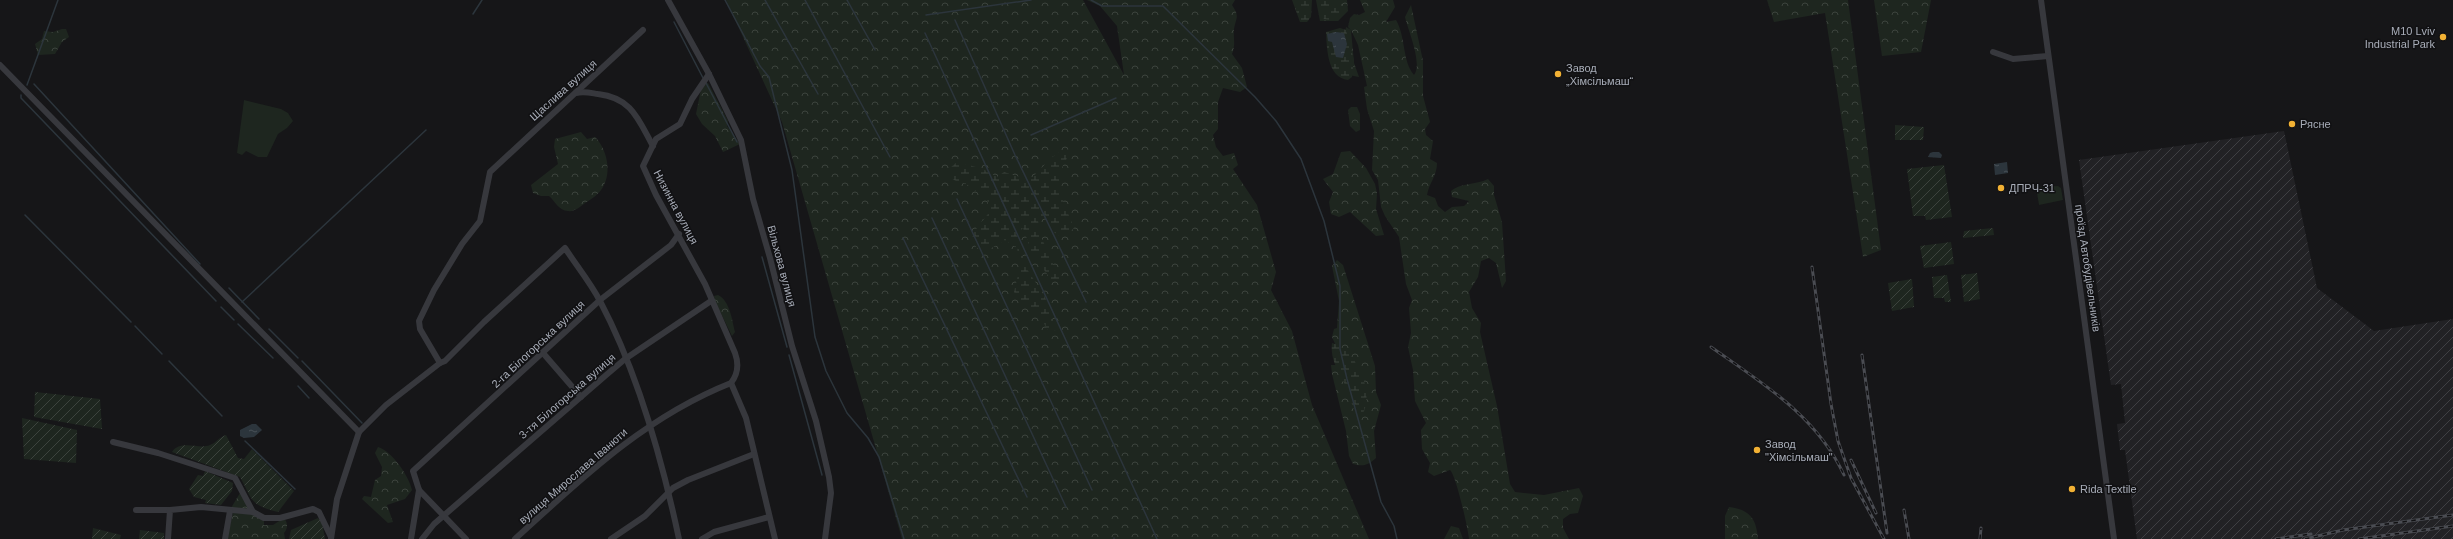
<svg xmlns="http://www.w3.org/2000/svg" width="2453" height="539" font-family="Arial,sans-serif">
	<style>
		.industrial { fill: url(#industrial-furrows) }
		.grass { fill: #1e261f }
		.forest { fill: url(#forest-crowns) }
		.wetland { fill: url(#wetland-marsh) }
		.garden { fill: url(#garden-furrows) }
		.water { fill: url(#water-ripples) }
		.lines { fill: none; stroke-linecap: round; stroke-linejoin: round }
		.stream { stroke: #2c353c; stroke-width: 1.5 }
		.street { stroke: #37383d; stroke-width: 6 }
		.rail-casing { stroke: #4a4c52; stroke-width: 3 }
		.rail { stroke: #111113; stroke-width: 1.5; stroke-dasharray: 4.5; stroke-linecap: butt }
		.poi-dot { fill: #f2b134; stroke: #111113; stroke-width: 1.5 }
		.labels { text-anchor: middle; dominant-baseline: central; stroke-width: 3; stroke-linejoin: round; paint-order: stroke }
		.poi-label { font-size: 11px; fill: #a8adb8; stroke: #111113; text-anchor: start }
		.street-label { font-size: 11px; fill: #a8adb8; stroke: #111113 }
	</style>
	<defs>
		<pattern id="industrial-furrows" width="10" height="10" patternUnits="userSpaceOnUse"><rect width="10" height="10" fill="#222225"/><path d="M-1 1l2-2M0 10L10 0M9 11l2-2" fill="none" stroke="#3f3f43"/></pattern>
		<pattern id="forest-crowns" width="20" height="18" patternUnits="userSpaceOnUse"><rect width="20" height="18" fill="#1e261f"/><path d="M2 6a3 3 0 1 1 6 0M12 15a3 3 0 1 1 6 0" fill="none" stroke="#3c433d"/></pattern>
		<pattern id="wetland-marsh" width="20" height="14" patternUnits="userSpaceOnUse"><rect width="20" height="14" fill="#1e261f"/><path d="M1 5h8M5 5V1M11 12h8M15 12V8" fill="none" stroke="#3c433d"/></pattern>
		<pattern id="garden-furrows" width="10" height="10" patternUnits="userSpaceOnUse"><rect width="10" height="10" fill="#1e261f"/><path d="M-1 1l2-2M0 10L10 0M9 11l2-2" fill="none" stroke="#3c433d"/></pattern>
		<pattern id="water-ripples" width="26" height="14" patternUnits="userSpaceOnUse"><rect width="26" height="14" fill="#2c353c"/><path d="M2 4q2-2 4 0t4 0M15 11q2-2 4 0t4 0" fill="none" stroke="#485056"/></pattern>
	</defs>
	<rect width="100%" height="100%" fill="#161618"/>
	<!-- industrial -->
	<polygon class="industrial" points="2284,131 2317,288 2374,331 2453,319 2453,539 2137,539 2125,450 2120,450 2117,424 2125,423 2121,384 2111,385 2079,160"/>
	<!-- grass -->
	<g class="grass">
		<polygon points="244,100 281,109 288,113 293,121 287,128 278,134 267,157 258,157 246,151 242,155 237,153"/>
		<polygon points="2058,186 2061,188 2063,200 2039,205 2036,187"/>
	</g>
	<!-- forest -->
	<g class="forest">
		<path d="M 726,0 L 1083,0 L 1124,75 L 1117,26 L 1100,6 L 1087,0 L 1235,0 L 1232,5 C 1240,17 1236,17 1234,29 C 1233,38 1236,44 1232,54 L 1242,68 L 1247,87 L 1240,92 L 1223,88 L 1218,102 L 1218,129 L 1213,135 L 1216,147 L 1223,156 L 1234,153 L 1238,165 L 1233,169 L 1257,205 L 1276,272 L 1271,290 L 1292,331 L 1312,405 L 1369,539 L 902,539 L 782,122 Z"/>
		<polygon points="1316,0 1347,0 1348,11 1338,21 1320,21"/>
		<path d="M 1360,0 L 1393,0 L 1395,7 L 1386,22 L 1396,20 C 1406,37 1402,61 1414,75 C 1423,64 1408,30 1405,17 L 1411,5 L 1423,61 L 1423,96 L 1430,122 L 1425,129 L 1426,135 L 1433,141 L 1430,159 L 1437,163 C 1437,176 1429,183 1427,195 L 1435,198 L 1438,206 L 1445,212 L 1452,207 L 1464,206 L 1469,201 L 1452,197 L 1451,191 C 1460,183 1476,185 1488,179 L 1494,186 L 1494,195 L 1502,222 L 1506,281 L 1502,288 L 1496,263 L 1489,258 L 1481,261 L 1478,277 L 1469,292 L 1472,308 L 1481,323 L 1480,332 L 1497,406 L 1510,484 L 1515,492 L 1544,495 L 1579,488 L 1583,496 L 1578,513 L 1570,514 L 1563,519 L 1563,528 L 1569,539 L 1469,539 C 1468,528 1456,475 1450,470 L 1434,476 L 1428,472 L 1430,463 L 1422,449 L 1421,430 L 1426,423 L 1415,401 L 1413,370 L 1408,347 L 1411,333 L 1409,308 L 1412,300 L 1406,284 L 1399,237 L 1385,216 L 1381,207 L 1378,180 L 1372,170 L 1374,131 L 1367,109 L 1364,87 L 1367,86 L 1358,45 L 1351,30 L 1354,63 L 1359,77 L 1339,73 L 1346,27 L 1351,30 L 1348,27 L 1350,18 L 1354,14 L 1359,15 L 1365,12 Z"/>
		<polygon points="1767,0 1848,0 1881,250 1863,257 1825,13 1774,22"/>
		<polygon points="1874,0 1931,0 1921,52 1882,56"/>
		<polygon points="62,29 66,29 69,37 62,42 55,54 38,55 35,44 42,39 44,31 53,32"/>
		<polygon points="706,83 708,83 728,121 727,126 740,144 723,152 715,136 702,124 696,114 701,89"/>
		<polygon points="1351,107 1357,107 1360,114 1360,130 1356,132 1350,126 1348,110"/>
		<path d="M 581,132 L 587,139 L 595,137 C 607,149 612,172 603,187 C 599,194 592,199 585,203 C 580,207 574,212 568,211 C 559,211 555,201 549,196 L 541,196 L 533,193 L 531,185 L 558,164 L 554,147 L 555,139 Z"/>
		<polygon points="1350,151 1366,168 1375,184 1377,193 1376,209 1384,235 1376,236 1350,212 1339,217 1331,214 1329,202 1333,192 1323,179 1333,174 1341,152"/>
		<path d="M 1337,260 L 1343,265 L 1375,366 L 1376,392 L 1381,405 L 1374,431 L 1376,458 C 1368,465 1363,467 1353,464 L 1349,456 L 1346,431 L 1332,374 L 1331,365 L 1337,365 L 1337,348 L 1332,337 L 1334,329 L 1337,328 L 1339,301 L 1332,266 Z"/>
		<path d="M 718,295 C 730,301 732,320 735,332 L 732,336 L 715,301 L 714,296 Z"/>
		<path d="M 378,447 C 392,451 409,476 412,490 L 405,499 L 387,505 L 393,522 L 388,523 L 362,499 L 364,496 L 371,497 L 375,480 L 381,476 L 382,467 L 375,453 Z"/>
		<path d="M 240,493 L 251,512 L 264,521 L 264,525 L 273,525 L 284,518 C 288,523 288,528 284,533 L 285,539 L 227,539 L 233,513 L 243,511 L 231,508 Z"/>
		<path d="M 1729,507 C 1750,510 1756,518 1758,539 L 1725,539 L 1725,516 Z"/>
		<polygon points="1451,526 1459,528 1463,539 1444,539"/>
	</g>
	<!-- wetland -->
	<g class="wetland">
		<polygon points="1292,0 1312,0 1311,17 1307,22 1300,22"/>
		<polygon points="1321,0 1342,0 1342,11 1338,21 1324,19 1320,11"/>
		<path d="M 1340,28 L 1346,30 L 1354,60 L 1352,77 L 1348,80 C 1327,77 1327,49 1326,32 Z"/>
		<path d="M 1072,149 C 1069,156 1063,163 1061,171 C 1055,188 1068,212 1074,228 L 1068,234 L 1060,236 L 1052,231 L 1045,216 L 1038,221 L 1042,239 L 1060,279 L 1052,281 L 1032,253 L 1023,228 L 1017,234 L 1025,266 L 1045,297 L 1056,330 L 1048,331 L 1039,314 L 1024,306 L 1014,292 L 1020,266 L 1017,248 L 1005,240 L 985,252 C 958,241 981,225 990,211 L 986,196 C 977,194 972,186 963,183 C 957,181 954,181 949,176 L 950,168 L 957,162 C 972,166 985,168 997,177 L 1004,172 L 1029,180 C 1045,168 1050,151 1072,149 Z"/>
		<path d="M 1332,343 C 1356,349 1376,394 1362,415 L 1354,410 C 1351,403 1350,394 1346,387 C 1339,371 1330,361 1332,343 Z"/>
	</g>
	<!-- garden -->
	<g class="garden">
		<polygon points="1895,125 1924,127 1923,140 1895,140"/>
		<polygon points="1944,165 1952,217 1926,220 1925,216 1913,216 1907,169"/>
		<polygon points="1993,228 1994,235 1963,238 1964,231"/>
		<polygon points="1951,242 1954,264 1924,268 1920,246"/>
		<polygon points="1977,273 1980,299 1964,302 1961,275"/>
		<polygon points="1947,275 1951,302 1945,302 1944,298 1934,298 1932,277"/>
		<polygon points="1912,279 1914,307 1892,311 1888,283"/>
		<polygon points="35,392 100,399 102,429 34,417"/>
		<polygon points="22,418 77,430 76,463 24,459"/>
		<path d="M 226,435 L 238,458 L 244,459 L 252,449 L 294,491 L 278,512 C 249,505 253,500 240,477 L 172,452 C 181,439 199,450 210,445 C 216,443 219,437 226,435 Z"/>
		<polygon points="205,471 233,483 232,491 221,505 205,503 206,500 194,497 189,489 198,475 203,476"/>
		<polygon points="318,518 322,523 325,539 289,539 291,530"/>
		<polygon points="93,528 121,535 120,539 92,539"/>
		<polygon points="140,530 164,533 164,539 139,539"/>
	</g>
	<!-- water -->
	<g class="water">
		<polygon points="1336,32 1344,33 1347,44 1343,58 1336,57 1332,42 1328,41 1327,34"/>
		<polygon points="1933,152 1939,152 1942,155 1941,158 1928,157 1930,153"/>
		<polygon points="2007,162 2008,173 1995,175 1994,164"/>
		<polygon points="252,424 256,424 262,430 254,437 244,438 240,436 240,430"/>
	</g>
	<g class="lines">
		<!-- stream -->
		<g class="stream">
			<polyline points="725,0 760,66 769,77 792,170 815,337 826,371 847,413 868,438 879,457 904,539"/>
			<polyline points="765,0 818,94"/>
			<polyline points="805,0 890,157"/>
			<polyline points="847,0 875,50"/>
			<polyline points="1091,0 1102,6 1163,6 1255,97 1276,121 1301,159 1324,221 1340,286 1340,349 1347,379 1381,502 1394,526 1397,539"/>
			<polyline points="473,14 482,0"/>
			<polyline points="926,15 1031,0"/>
			<polyline points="955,20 1015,155 1086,302"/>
			<polyline points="674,22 703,78"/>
			<polyline points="925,33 1157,539"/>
			<polyline points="706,83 737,142"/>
			<polyline points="34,84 200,264"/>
			<polyline points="27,85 58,0"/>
			<polyline points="21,95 21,98 216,301"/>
			<polyline points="1031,135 1116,98"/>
			<polyline points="957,199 1092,490"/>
			<polyline points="25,215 131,322"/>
			<polyline points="932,218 1066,507"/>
			<polyline points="903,238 1027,497"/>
			<polyline points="762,257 787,347"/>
			<polyline points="229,288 259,319"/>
			<polyline points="242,302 426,130"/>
			<polyline points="221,307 234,320"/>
			<polyline points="238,324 273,358"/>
			<polyline points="135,326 162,354"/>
			<polyline points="269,329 298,358"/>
			<polyline points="789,355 822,475"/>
			<polyline points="169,361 222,416"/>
			<polyline points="302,361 362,423"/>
			<polyline points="298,386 309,398"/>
			<polyline points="245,441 295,489"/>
			<polyline points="1114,538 1114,539"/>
		</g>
		<!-- street -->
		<g class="street">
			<polyline points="668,0 709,74 741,140 753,199 770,258 792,346 816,421 829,477 831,493 825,539"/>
			<polyline points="2041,0 2114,539"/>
			<polyline points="1993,52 2013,59 2048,56"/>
			<polyline points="0,65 359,432"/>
			<path d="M 576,93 C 584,91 591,93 598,94 C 632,98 638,119 653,146"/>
			<polyline points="543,353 581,397"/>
			<polyline points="440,363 420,329 419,321 434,290 462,244 480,221 490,172 643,30"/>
			<polyline points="731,383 746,418 775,539"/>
			<polyline points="113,442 158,453 235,478 253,512"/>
			<polyline points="136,510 170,510"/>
			<polyline points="168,539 170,510 201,507 253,512 264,518 280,518 313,509 319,512 331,537"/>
			<polyline points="225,539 230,511"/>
			<path d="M 331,539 L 337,499 L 359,432 L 386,405 L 440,363 L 445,361 L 484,322 L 565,248 C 576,265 590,282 600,301 C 638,373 662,459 679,539"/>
			<polyline points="411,539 419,490"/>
			<polyline points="422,539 434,524 605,376 625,359 711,301"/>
			<polyline points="466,539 419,490 413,471 600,300 671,245 679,234"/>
			<path d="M 515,539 C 582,478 645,417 731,383 C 738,374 739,364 735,353 L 705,284 L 656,195 L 643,166 L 656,139 L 680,124 L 692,99 L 709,74"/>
			<polyline points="611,539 645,516 673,488 688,480 754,454"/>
			<polyline points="702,539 714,532 769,517"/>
		</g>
		<defs>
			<g id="rail">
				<polyline points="1812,267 1831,404 1838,441 1851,478 1884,539"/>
				<path d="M 1711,347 C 1762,383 1817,416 1844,475"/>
				<polyline points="1862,355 1887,533"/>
				<polyline points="1851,460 1876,513"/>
				<polyline points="1904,510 1909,539"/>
				<polyline points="1980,539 1981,528"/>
				<polyline points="2276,539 2311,534"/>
				<polyline points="2305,539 2343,530 2453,515"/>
				<polyline points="2359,539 2453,526"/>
			</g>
		</defs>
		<!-- rail casing -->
		<use href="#rail" class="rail-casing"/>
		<!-- rail -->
		<use href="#rail" class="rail"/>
	</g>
	<!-- markers -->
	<g class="poi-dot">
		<circle cx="2443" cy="37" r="4"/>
		<circle cx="1558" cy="74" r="4"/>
		<circle cx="2292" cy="124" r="4"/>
		<circle cx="2001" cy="188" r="4"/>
		<circle cx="1757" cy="450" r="4"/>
		<circle cx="2072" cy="489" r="4"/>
	</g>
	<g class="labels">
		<!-- poi labels -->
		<g class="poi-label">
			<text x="2435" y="31" text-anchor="end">M10 Lviv<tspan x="2435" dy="13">Industrial Park</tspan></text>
			<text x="1566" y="68">Завод<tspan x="1566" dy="13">„Хімсільмаш“</tspan></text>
			<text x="2300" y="124">Рясне</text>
			<text x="2009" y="188">ДПРЧ-31</text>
			<text x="1765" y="444">Завод<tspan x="1765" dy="13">"Хімсільмаш"</tspan></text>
			<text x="2080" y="489">Rida Textile</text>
		</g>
		<!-- street labels -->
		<g class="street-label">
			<text transform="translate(563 90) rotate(-42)">Щаслива вулиця</text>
			<text transform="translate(676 207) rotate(62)">Низинна вулиця</text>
			<text transform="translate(782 266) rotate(75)">Вільхова вулиця</text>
			<text transform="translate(2088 268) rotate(82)">проїзд Автобудівельників</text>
			<text transform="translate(538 344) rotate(-43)">2-га Білогорська вулиця</text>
			<text transform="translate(567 396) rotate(-41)">3-тя Білогорська вулиця</text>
			<text transform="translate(573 476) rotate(-41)">вулиця Мирослава Іванюти</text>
		</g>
	</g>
</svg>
